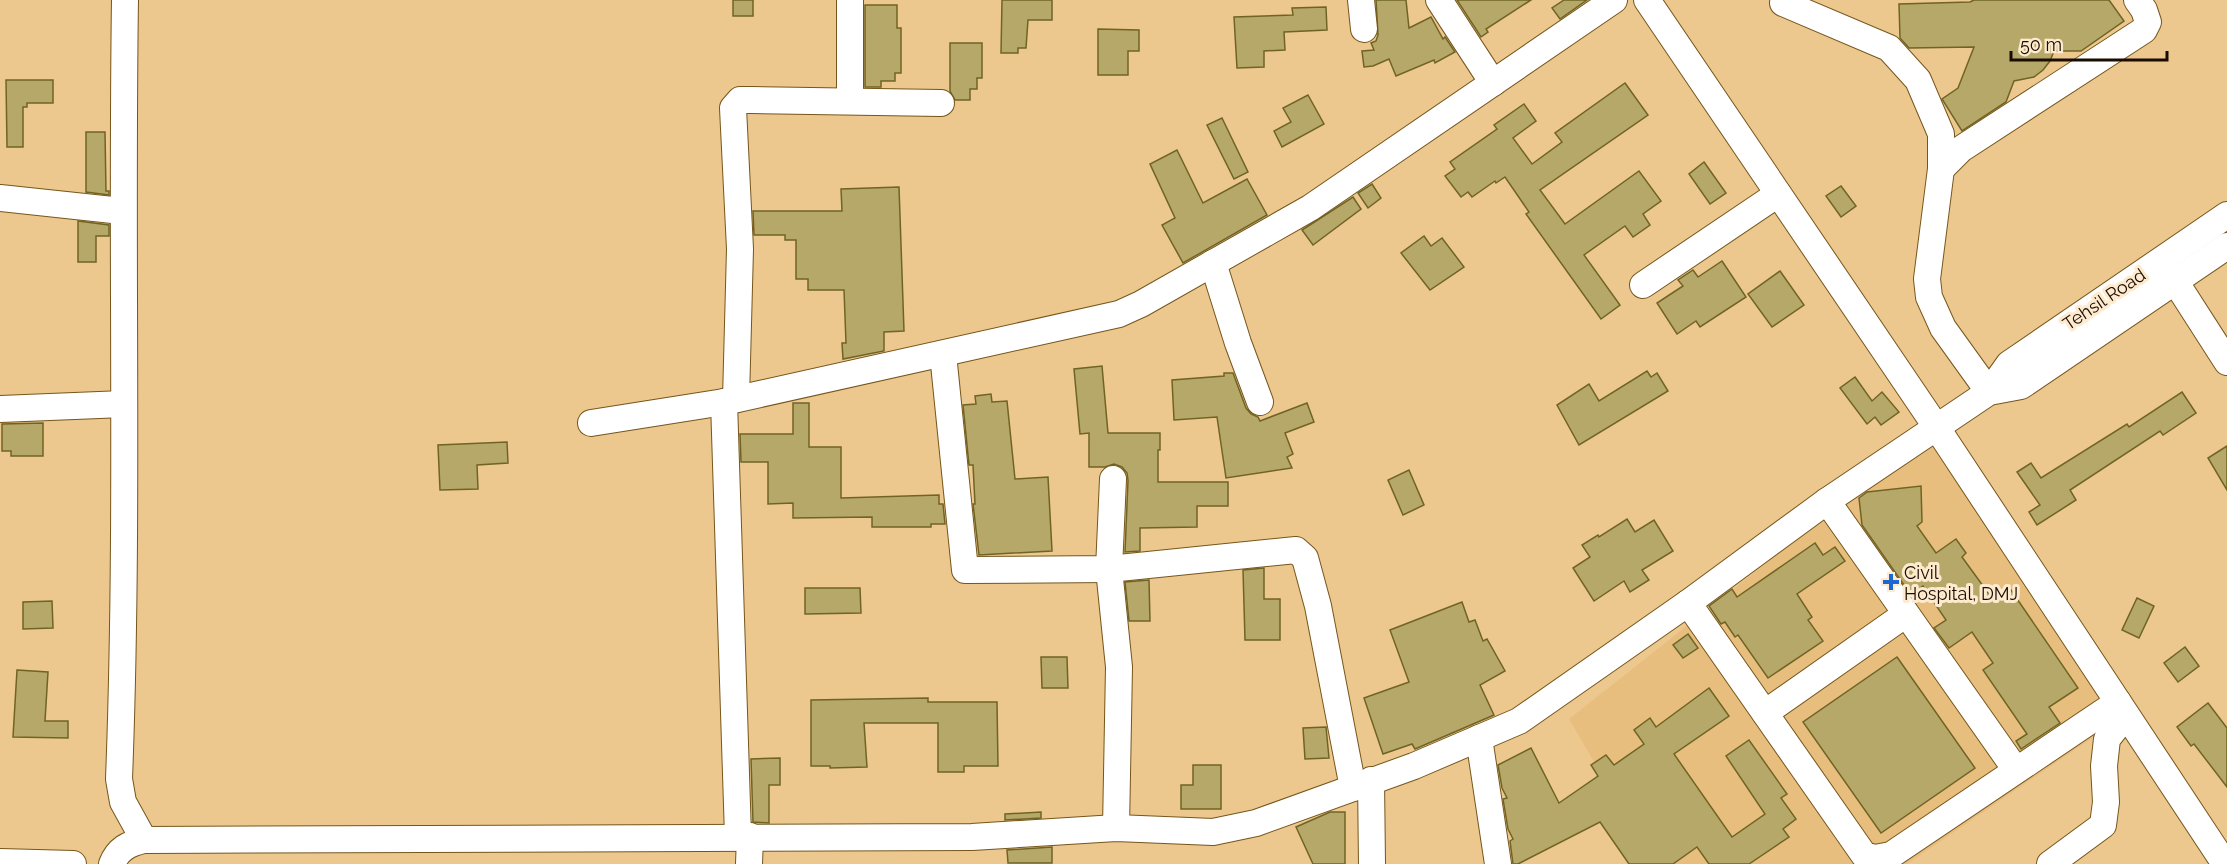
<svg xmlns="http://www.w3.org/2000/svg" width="2227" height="864" font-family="Raleway,sans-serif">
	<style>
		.built { fill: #e7be7d }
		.building { fill: #b5a869; stroke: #706424; stroke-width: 1.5 }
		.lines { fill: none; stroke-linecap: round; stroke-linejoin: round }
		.minor-casing { stroke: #76561c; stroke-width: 28 }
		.minor { stroke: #fff; stroke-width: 26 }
		.poi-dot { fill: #1c67d2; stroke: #feebcf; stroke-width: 2 }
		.labels { text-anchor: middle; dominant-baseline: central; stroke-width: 6; stroke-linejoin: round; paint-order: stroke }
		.street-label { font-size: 18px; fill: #1a0d00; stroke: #feebcf }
		.poi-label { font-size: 18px; fill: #1a0d00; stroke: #feebcf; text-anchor: start }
	</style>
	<rect width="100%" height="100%" fill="#ecc78e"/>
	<!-- built -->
	<polygon class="built" points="1937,428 2126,715 1907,864 1654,864 1569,719"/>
	<!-- building -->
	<g class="building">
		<rect x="733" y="0" width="20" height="16"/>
		<polygon points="1002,0 1052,0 1052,20 1028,20 1026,48 1018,48 1018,53 1001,53"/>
		<polygon points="1376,0 1406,0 1409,28 1431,17 1443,39 1445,37 1455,52 1435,63 1434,60 1396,76 1389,59 1373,66 1364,67 1362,51 1374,50 1371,43 1376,41 1378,35"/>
		<polygon points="1457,0 1531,0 1486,29 1488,32 1481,37"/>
		<polygon points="1564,0 1587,0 1560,19 1552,8"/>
		<polygon points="1974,0 2109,0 2124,21 2081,51 2054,51 2050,61 2043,70 2034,77 2014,81 2006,102 1962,131 1942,99 1958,88 1974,47 1909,48 1900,38 1899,4 1970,2"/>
		<polygon points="865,5 897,5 897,28 901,28 901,73 895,73 895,81 881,81 881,87 865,87"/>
		<polygon points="1326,7 1327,30 1284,32 1285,50 1264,51 1264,67 1237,68 1234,17 1293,15 1292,8"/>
		<polygon points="1098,29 1139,30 1139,51 1128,51 1128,75 1098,75"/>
		<polygon points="950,43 982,43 982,78 977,78 977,89 970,89 970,100 955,100 950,91"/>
		<polygon points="6,80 53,80 53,103 27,103 27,107 23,107 23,147 7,147"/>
		<polygon points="1625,83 1648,115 1540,190 1565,224 1639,171 1661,201 1643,214 1650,225 1633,237 1625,226 1584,255 1620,305 1601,319 1526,214 1529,212 1505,177 1496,183 1495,181 1472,197 1468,192 1461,197 1445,176 1455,169 1450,162 1497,129 1494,125 1524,104 1536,121 1513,138 1532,164 1562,142 1555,133"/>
		<polygon points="1308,95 1324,124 1282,147 1274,131 1291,122 1283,108"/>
		<polygon points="1222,118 1248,172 1234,179 1207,125"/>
		<polygon points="86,132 105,132 106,191 109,191 109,195 86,192"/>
		<polygon points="1177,150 1203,203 1247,179 1267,215 1183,263 1162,225 1175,218 1150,164"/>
		<polygon points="1704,162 1726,193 1710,204 1689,174"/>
		<polygon points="1372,184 1381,198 1368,208 1358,193"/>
		<polygon points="1841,186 1856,206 1841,217 1826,196"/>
		<polygon points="899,187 904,331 884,332 884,351 843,359 842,343 846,343 844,290 808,290 808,279 796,279 796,240 785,240 785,235 754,235 753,211 842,211 841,189"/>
		<polygon points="1353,197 1361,209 1313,245 1302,230"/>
		<polygon points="78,221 109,225 109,236 96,236 96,262 78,262"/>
		<polygon points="1424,236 1431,246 1442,238 1464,267 1430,290 1401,253"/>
		<polygon points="1722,261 1746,297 1700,327 1696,321 1677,334 1657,303 1683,286 1678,280 1693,270 1698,277"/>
		<polygon points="1780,271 1804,305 1772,327 1748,294"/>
		<polygon points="1102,366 1108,433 1160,433 1160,450 1158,450 1158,482 1228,482 1228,506 1197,506 1197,527 1140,528 1140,551 1125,552 1128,480 1127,473 1122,467 1114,464 1105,467 1089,467 1089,433 1080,434 1074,369"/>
		<polygon points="1647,371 1651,377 1657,373 1668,391 1579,445 1557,405 1589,384 1599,401"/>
		<polygon points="1224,373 1233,373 1246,408 1251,414 1258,417 1260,421 1307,403 1314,422 1285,433 1293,454 1287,457 1292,468 1226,478 1217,417 1174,420 1172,380 1224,376"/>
		<polygon points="1855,377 1872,401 1882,392 1899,412 1881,425 1875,417 1867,424 1840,388"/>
		<polygon points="2182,392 2196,413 2163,435 2160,431 2070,490 2076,500 2037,525 2029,512 2040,505 2017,472 2031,463 2041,478 2127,424 2129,427"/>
		<polygon points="991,394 992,402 1007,401 1015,479 1048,477 1052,551 979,555 973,504 975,504 973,465 969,465 963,405 976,404 975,396"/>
		<polygon points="793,403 809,403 809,447 841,447 841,498 939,495 939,504 943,504 945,524 931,524 931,527 872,527 872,517 793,518 793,503 768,504 768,462 741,462 740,434 793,434"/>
		<polygon points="43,423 43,456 11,456 11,451 2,451 2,424"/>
		<polygon points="507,442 508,463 477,465 478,489 440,490 438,445"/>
		<polygon points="2227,446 2227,490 2208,458"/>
		<polygon points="1409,470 1424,505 1403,515 1388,480"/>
		<polygon points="1921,486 1922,522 1917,526 1936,553 1956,539 1966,553 1962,557 1994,601 2011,590 2078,688 2049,707 2060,723 2021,749 2016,741 2027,734 1983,670 1993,663 1972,632 1949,648 1934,628 1946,620 1923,586 1911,595 1862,525 1859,498 1867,492"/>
		<polygon points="1627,519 1635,532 1654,520 1673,551 1642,570 1649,580 1630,592 1624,581 1594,601 1573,568 1590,557 1582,545 1598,535 1599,537"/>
		<polygon points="1815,543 1823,555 1835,547 1845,561 1797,594 1812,617 1808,620 1823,641 1768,678 1738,635 1735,637 1725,622 1721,624 1709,606 1732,589 1737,597"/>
		<polygon points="1264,568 1264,599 1280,599 1280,640 1245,640 1243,570"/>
		<polygon points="1149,580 1150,621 1129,621 1125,582"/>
		<polygon points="805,588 860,588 861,613 805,614"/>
		<polygon points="2137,598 2154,606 2139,638 2122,630"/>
		<polygon points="52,601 53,628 23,629 23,602"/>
		<polygon points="1462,602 1469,622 1475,620 1483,641 1487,639 1505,671 1480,685 1494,715 1415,749 1412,744 1383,754 1364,698 1409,682 1390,630"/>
		<polygon points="1688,634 1698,648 1683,658 1673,645"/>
		<polygon points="2185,647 2199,666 2178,682 2164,663"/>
		<polygon points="1041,657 1067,657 1068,688 1042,688"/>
		<polygon points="1897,657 1975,768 1881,833 1803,722"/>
		<polygon points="17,670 48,672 45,721 68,721 68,738 13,737"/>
		<polygon points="1709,688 1729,716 1674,754 1732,837 1765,814 1726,756 1749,740 1787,794 1781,798 1796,819 1783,829 1789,837 1749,864 1709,864 1697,847 1673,864 1629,864 1600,822 1518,864 1513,864 1510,841 1513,839 1508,829 1503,799 1507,798 1502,788 1498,765 1531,748 1559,803 1598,776 1591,765 1606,755 1614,765 1644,744 1634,730 1650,718 1656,727"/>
		<polygon points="928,698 928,702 997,702 998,766 964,766 964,772 938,772 938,723 864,723 867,767 830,768 830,766 811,766 811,700"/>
		<polygon points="2208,703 2227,728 2227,787 2194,744 2191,746 2177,727"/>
		<polygon points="1326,727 1329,758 1305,759 1303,728"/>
		<polygon points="780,758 780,785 769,785 769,823 753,822 751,759"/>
		<polygon points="1193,765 1221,765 1221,809 1181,809 1181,785 1193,785"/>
		<polygon points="1041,812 1041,818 1005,820 1005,814"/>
		<polygon points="1330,812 1345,812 1345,864 1313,864 1296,827"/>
		<polygon points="1052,847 1052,863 1008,863 1007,850"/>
	</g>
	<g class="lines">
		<defs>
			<g id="minor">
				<path d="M 125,0 C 121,260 129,519 119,779 L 123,802 L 144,840"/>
				<polyline points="1361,0 1364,29"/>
				<polyline points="1439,0 1493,83"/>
				<polyline points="1647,0 1937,428 2225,864"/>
				<polyline points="1783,3 1889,48 1918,80 1941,134 1941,169 1927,279 1929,297 1943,328 1989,392"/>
				<polyline points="850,101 850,0"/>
				<polyline points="1941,169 1961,149 2144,30 2148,22 2144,10 2137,0"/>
				<polyline points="0,198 122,211"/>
				<polyline points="1213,263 1238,343 1260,402"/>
				<polyline points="2175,281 2227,362"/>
				<polyline points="1643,285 1778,194"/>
				<polyline points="943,354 965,570 1109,569 1296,550 1305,558 1318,606 1353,788"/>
				<polyline points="1989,392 2009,364 2227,215"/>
				<polyline points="736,399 740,249 733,108 740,100 752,100 941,103"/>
				<polyline points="724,402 738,836"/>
				<polyline points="0,409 124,404"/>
				<polyline points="591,423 724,402 1119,314 1141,304 1310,208 1614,0"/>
				<polyline points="1113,479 1109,569 1119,667 1116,828"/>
				<polyline points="1827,501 2016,770"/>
				<polyline points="1688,603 1864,855 1875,858 1891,855 2118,702"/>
				<polyline points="1765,713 1906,614"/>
				<polyline points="1479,738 1498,864"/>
				<polyline points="1371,780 1372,864"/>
				<polyline points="0,862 73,864"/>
				<path d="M 112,864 C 118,849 128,844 144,840 L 972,837 L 1116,828 L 1213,832 L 1256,823 L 1414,766 L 1519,721 L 1688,603 L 1827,501 L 1989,392 L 2021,386 L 2227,246"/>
				<polyline points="749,864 750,836"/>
				<polyline points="2050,864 2103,825 2106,802 2104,766 2107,739 2126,715"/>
			</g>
		</defs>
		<!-- minor casing -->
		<use href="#minor" class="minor-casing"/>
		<!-- minor -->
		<use href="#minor" class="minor"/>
	</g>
	<!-- markers -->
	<path class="poi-dot" d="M1888 573h6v6h6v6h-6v6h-6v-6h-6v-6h6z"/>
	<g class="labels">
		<!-- street labels -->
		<g class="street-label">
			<text transform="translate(2104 299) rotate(-34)">Tehsil Road</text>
		</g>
		<!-- poi labels -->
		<g class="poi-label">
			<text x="1904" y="572">Civil<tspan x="1904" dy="21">Hospital, DMJ</tspan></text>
		</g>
	</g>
	<!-- scale -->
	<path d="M2011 51v9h156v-9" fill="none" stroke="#1a0d00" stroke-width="3"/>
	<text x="2020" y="51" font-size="18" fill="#1a0d00" stroke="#feebcf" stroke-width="4.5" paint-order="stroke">50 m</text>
</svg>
